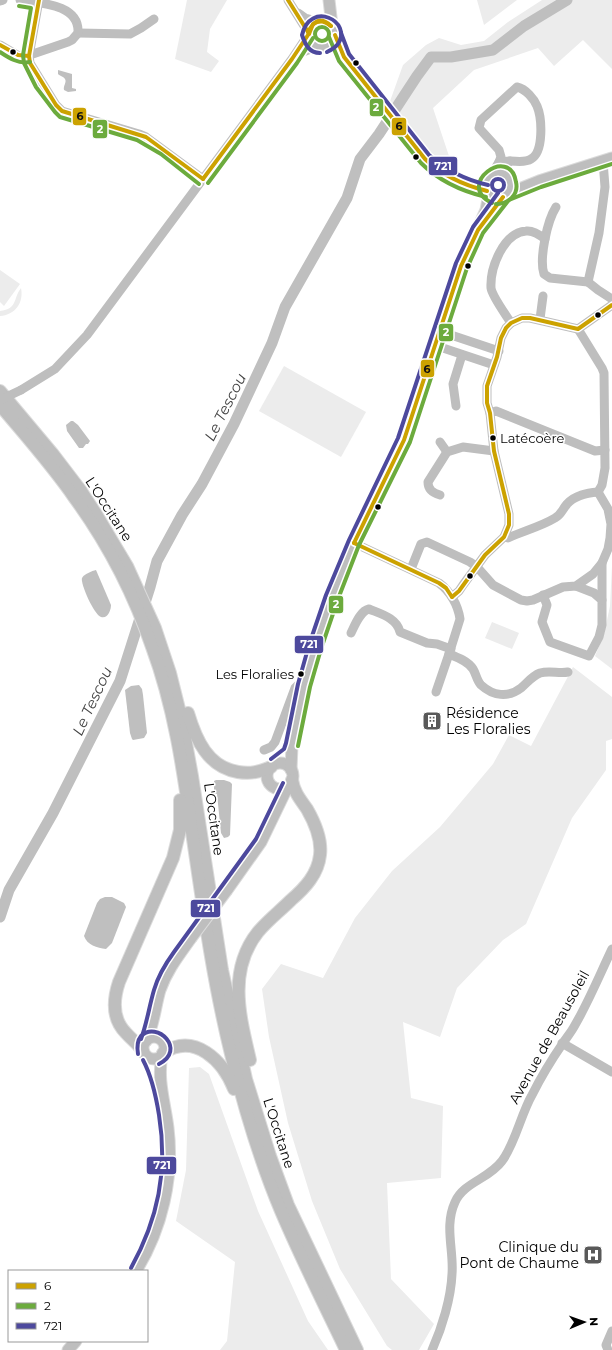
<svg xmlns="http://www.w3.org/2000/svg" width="612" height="1350" font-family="Montserrat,sans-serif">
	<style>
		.green { fill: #ececec }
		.water { fill: #bfbfbf }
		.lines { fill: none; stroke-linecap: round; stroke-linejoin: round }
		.river { stroke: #bfbfbf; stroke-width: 11 }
		.major-casing { stroke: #dbdbdb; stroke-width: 13 }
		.highway-casing { stroke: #dbdbdb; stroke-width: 14 }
		.minor { stroke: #bebebe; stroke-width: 9 }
		.major { stroke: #bebebe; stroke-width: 11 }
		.highway { stroke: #bebebe; stroke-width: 12 }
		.major-bridge-casing { stroke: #dbdbdb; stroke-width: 13; stroke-linecap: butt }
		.minor-bridge { stroke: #bebebe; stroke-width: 9 }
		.major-bridge { stroke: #bebebe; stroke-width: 11 }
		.bus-1-casing { stroke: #fff; stroke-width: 7 }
		.bus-2-casing { stroke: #fff; stroke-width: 7 }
		.bus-3-casing { stroke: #fff; stroke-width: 7 }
		.bus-1 { stroke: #cca200; stroke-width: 4 }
		.bus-2 { stroke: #6cab3d; stroke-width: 4 }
		.bus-3 { stroke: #4d499d; stroke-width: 4 }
		.bus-dot { fill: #000; stroke: #fff; stroke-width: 1.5 }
		.labels { text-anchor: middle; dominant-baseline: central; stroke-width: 3; stroke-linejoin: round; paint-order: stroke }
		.bus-label { font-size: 13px; fill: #000; stroke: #fff; text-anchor: start }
		.street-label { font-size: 14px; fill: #000; stroke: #fff }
		.poi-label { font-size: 14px; fill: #000; stroke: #fff; text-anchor: start }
		.water-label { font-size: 15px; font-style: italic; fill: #444; stroke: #fff }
		.line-badge { stroke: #fff; stroke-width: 1.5 }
		.badge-label { font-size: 11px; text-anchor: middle; font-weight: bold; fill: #fff }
		.pale-badge-label { font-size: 11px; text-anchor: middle; font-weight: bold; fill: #111 }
	</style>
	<rect width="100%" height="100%" fill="#fff"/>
	<!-- green -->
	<g class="green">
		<polygon points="187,0 227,0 210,29 207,52 219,61 211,72 175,59"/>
		<polygon points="477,0 517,0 484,25"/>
		<polygon points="542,0 612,0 612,69 583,40 554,66 538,48 474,70 433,108 454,171 429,155 405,123 389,104 403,65 426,45 439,38 461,45 484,41 508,22"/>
		<polygon points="0,270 20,284 4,306 0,302"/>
		<path d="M 21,288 C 24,303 15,315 0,316 L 0,311 C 18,309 13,298 21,288 Z"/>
		<polygon points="284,366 366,412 341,457 259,411"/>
		<polygon points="612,566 612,669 595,656 604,634 610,606"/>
		<polygon points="492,622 519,633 512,649 485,638"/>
		<polygon points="573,667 612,697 612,739 606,741 606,770 572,818 526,924 503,940 457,988 440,1037 403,1022 411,1098 443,1106 441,1178 387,1183 391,1279 434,1324 419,1350 392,1350 387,1346 340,1269 312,1201 288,1123 269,1037 262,989 281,964 323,978 355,918 392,871 440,827 493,764 509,735 531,746"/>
		<polygon points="200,1067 209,1074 258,1211 308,1321 328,1350 220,1350 227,1341 235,1262 176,1221 186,1170 189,1068"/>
	</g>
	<!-- water -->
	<g class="water">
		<path d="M 58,70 L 72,74 L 72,88 L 76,89 L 76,91 L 68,92 L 64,90 C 63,86 67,82 65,79 C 63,76 60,76 58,74 Z"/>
		<polygon points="71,421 73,421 78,425 90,441 88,444 86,444 83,448 79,448 67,431 66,425"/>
		<path d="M 96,570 L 111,605 C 111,610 108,619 101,617 C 94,615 80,583 82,578 C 84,574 92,571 96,570 Z"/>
		<polygon points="139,685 142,689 143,695 147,733 144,738 133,740 132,739 130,733 125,690 131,686"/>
		<polygon points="216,780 224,780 230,782 232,784 230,835 228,837 224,838 221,833 217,794 214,793 214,781"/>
		<path d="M 105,897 L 112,897 L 124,903 L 126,907 L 112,943 L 106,949 C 97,948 87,945 84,936 L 97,903 L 100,899 Z"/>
	</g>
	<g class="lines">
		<!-- river -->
		<polyline class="river" points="0,917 9,890 53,813 120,681 150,587 157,561 182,515 202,484 234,424 272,343 285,307 347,198 360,159 379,134 417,76 431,57 451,57 493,50 524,26 567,0"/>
		<defs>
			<g id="major">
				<polyline points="329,0 332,26"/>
				<circle cx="322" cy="34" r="13"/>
				<path d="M 335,35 L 344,57 L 425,159 C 442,176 463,186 487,191"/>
				<circle cx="498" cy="185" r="13"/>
				<polyline points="507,194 539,181 612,158"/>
				<circle cx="280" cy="776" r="13"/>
				<polyline points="291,770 292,745 298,713 304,686 315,647 332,597 354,543 404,440 418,400 461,266 486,210 489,194"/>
				<polyline points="227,890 261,842 288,786"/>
				<circle cx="154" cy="1048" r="11"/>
				<path d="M 146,1041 C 154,1025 155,1007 160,990 C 167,970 179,955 191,938"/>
				<path d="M 136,1271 C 162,1229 174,1177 168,1128 C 165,1103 157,1080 162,1055"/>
				<polyline points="68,1350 76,1341"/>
			</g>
			<g id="highway">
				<polyline points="0,391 52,453 81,491 96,514 127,566 155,628 170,673 182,721 192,776 222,970 246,1079 270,1156 288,1205 357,1350"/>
				<path d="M 0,405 C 25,435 52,465 74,497 C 107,542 134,594 152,647 C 174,706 183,769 192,832 C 203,907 213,981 231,1054 C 244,1107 260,1161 281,1211 C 301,1258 324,1304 346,1350"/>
				<path d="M 188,713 C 196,740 208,767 238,772 C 251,774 259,772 271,767"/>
				<path d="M 143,1052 C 139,1044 132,1040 126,1033 C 112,1019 113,1000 119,982 L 173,858 L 180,830 L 180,800"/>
				<path d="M 163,1053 C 195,1032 223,1061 234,1089"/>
				<path d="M 250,1060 C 240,1017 227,971 258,932 C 268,920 280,911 291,900 C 305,888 318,874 320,855 C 322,839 315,823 307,809 C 300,799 294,792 292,780"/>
			</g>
		</defs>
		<!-- major casing -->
		<use href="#major" class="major-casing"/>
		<!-- highway casing -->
		<use href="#highway" class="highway-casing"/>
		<!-- minor -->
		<g class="minor">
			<polyline points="39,0 29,56 30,63 56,105 62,111 139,134 146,137 203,179"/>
			<polyline points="288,0 308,32"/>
			<polyline points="0,1 3,0"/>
			<polyline points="298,13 305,18 317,21"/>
			<polyline points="78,33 130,34 141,28 154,19"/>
			<path d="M 0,45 L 17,55 L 24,57 L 68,42 L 72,40 L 78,33 C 80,4 40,3 20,0"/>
			<polyline points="295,57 303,52 318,46"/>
			<polyline points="603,161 605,187 599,233 588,282 598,290 612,299"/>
			<path d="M 499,162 L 501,157 L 499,150 L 479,128 L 481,120 L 517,87 C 526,89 534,99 537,106 C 542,118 544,152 531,159 C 525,163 517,161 510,161"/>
			<polyline points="491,175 499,162 510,161 506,165 505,175"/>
			<path d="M 556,207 C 547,221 539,259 544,274 L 550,278 L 588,282"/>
			<polyline points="540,319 543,296"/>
			<path d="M 511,323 C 506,315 492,296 491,288 C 490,268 503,233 526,231 C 533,230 540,235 545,239"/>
			<polyline points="578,329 602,368 604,373 605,468 602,485 598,492"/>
			<polyline points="436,330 499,351"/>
			<polyline points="431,344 494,365"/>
			<polyline points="21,390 55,369 87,335 292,59 308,35"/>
			<polyline points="456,406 453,384 462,355"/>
			<polyline points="490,413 496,411 595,451 605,450"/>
			<polyline points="440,442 447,452"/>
			<path d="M 440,495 C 433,493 428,490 428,482 L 447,452 L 463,447 L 494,451"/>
			<path d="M 504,537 L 508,538 C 523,531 540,527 555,518 C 561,515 562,510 567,504 C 575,495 587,493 598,492"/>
			<path d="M 354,543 L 439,583 C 450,591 458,605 460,619 L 449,654 L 436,692"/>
			<polyline points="411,569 421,544 427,542 470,562 477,567 493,585 521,600 527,601 533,600 563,587 576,586 593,574 602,563 608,549 610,538 611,524 608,509 598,492"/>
			<polyline points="543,595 547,605 542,622 550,642 589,656 599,637 602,625 602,600 594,593 576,586"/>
			<polyline points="452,597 459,591 463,585 485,555 504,537 509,525 509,514 494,451 490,413 487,403 487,386 497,357 501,338 506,328 511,323 522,318 530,318 578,329 612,305"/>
			<polyline points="602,600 602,563"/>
			<path d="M 351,633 C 355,625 360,611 369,609 C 381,614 397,618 400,632 L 427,643 L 437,644 L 451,649"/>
			<path d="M 449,654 C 457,657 468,661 473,669 C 476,674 477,681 481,685 C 493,696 508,698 521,688 C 527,683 532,676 540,673 C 550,670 559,674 568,672"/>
			<polyline points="264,750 271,747 275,742 295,688 298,685 304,686"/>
			<polyline points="562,1043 612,1072"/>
			<path d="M 432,1350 C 442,1328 451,1298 452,1274 C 454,1250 444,1226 455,1202 C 464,1182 489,1179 502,1161 C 515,1144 521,1114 532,1095 C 541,1077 552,1059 563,1043 C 567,1037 572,1031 575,1025 C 589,1001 600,974 612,949"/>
			<polyline points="608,1350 606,1345 612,1331"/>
		</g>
		<!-- major -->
		<use href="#major" class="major"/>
		<!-- highway -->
		<use href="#highway" class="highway"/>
		<defs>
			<polyline id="major-bridge" points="191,938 227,890"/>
		</defs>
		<!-- major-bridge casing -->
		<use href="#major-bridge" class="major-bridge-casing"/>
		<!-- minor-bridge -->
		<polyline class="minor-bridge" points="0,400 21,390"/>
		<!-- major-bridge -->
		<use href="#major-bridge" class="major-bridge"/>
		<defs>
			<g id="bus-1">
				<polyline points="39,0 29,56 30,63 56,105 62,111 146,137 203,179"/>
				<polyline points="288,0 308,32"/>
				<path d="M 309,34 L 308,32 C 314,21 320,16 331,26"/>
				<path d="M 309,34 L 313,24 C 320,20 325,21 331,26"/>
				<path d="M 335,35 L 344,57 L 425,159 C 443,176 463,185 487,191"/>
				<polyline points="0,45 18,55 29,56"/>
				<polyline points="203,179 292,59 308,35"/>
				<polyline points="354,543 404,440 461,266 478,230 503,197"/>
				<polyline points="354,543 439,583 446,588 452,597"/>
				<polyline points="452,597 459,591 485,555 504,537 509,525 509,514 494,451 490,413 487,403 487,386 497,357 501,338 506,328 511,323 522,318 530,318 578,329 612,305"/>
			</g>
			<g id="bus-2">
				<polyline points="19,6 31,8 23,55 24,63 36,87 55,112 60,117 137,140 161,154 199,184"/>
				<circle cx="322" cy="34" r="7"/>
				<path d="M 329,37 L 339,61 L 421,163 C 439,181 461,191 486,197"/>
				<path d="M 0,52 C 9,58 18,64 30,62"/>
				<polyline points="208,183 297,63 313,38"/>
				<polyline points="509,200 541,187 612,164"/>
				<path d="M 492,203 C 454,185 510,144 516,182 C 519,195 508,204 496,204"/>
				<polyline points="298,746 310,687 321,649 338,599 359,545 410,442 467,268 483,233 508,201"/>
			</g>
			<g id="bus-3">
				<path d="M 341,33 L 349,54 L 429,155 C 447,171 466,180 488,185"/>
				<path d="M 320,53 C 309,53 305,44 302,35 C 310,0 353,21 338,44 C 335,48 331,50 327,52"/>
				<circle cx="498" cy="185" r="6"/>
				<polyline points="271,759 284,749 286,743 298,684 309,645 326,595 349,540 398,438 456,263 473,227 498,193"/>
				<path d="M 141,1039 C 147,1023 149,1007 154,990 C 158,976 166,963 174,952 L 256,839 L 283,783"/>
				<path d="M 138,1054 C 137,1048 137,1041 141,1036 C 157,1020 187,1050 159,1064"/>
				<path d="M 131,1268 C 158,1219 168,1171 159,1115 C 156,1096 152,1077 143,1060"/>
			</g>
		</defs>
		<!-- bus-1 casing -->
		<use href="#bus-1" class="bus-1-casing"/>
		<!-- bus-2 casing -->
		<use href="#bus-2" class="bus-2-casing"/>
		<!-- bus-3 casing -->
		<use href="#bus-3" class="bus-3-casing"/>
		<!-- bus-1 -->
		<use href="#bus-1" class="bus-1"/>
		<!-- bus-2 -->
		<use href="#bus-2" class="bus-2"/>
		<!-- bus-3 -->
		<use href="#bus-3" class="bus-3"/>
	</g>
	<!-- icons -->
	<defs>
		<symbol id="building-square" viewBox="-11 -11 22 22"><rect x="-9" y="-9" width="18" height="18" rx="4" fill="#595959" stroke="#fff"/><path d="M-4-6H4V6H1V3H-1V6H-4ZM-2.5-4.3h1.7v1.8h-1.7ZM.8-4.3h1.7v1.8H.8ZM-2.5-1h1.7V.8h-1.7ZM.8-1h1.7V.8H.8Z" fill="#fff"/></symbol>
		<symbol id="hospital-square" viewBox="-11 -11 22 22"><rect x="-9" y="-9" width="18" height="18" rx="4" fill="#595959" stroke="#fff"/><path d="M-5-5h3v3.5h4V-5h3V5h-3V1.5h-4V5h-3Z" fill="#fff"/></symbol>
	</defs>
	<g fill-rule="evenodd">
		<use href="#building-square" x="421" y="710" width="22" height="22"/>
		<use href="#hospital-square" x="582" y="1244" width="22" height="22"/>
	</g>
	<!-- markers -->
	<g class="bus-dot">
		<circle cx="13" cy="52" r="3.5"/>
		<circle cx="356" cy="63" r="3.5"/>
		<circle cx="416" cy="157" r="3.5"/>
		<circle cx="468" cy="266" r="3.5"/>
		<circle cx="598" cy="315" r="3.5"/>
		<circle cx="493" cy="438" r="3.5"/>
		<circle cx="378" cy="507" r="3.5"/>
		<circle cx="470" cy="576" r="3.5"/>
		<circle cx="301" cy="674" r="3.5"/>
	</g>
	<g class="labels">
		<!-- bus labels -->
		<g class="bus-label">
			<text x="500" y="438">Latécoère</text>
			<text x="294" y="674" text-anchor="end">Les Floralies</text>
		</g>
		<!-- street labels -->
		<g class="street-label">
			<text transform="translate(109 509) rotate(57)">L'Occitane</text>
			<text transform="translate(214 819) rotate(82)">L'Occitane</text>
			<text transform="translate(549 1037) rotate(-61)">Avenue de Beausoleil</text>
			<text transform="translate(279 1133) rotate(72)">L'Occitane</text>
		</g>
		<!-- poi labels -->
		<g class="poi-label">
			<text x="446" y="713">Résidence<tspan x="446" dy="16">Les Floralies</tspan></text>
			<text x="579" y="1247" text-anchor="end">Clinique du<tspan x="579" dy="16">Pont de Chaume</tspan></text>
		</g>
		<!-- water labels -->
		<g class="water-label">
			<text transform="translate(225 407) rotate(-63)">Le Tescou</text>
			<text transform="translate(92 701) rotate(-65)">Le Tescou</text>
		</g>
	</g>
	<g class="line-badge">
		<rect x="369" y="98" width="15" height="19" rx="4" fill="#6cab3d"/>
		<rect x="72" y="107" width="15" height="19" rx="4" fill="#cca200"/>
		<rect x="391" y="117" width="16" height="19" rx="4" fill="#cca200"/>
		<rect x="92" y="119" width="16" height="20" rx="4" fill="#6cab3d"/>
		<rect x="428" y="156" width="30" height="20" rx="4" fill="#4d499d"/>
		<rect x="438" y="323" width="16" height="19" rx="4" fill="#6cab3d"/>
		<rect x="420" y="359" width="15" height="19" rx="4" fill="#cca200"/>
		<rect x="328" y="595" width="16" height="19" rx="4" fill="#6cab3d"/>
		<rect x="294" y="635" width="30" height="19" rx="4" fill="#4d499d"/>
		<rect x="190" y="899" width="31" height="19" rx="4" fill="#4d499d"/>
		<rect x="146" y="1156" width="31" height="19" rx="4" fill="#4d499d"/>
	</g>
	<g class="badge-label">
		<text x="376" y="111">2</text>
		<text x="100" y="133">2</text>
		<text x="443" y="170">721</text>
		<text x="446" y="336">2</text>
		<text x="336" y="608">2</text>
		<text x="309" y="648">721</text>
		<text x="206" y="912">721</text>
		<text x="162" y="1169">721</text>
	</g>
	<g class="pale-badge-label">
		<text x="80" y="120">6</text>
		<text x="399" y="130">6</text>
		<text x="427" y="373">6</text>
	</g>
	<!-- legend -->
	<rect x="8" y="1270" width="140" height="72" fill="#ffffff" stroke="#999999"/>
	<rect x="16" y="1283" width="20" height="6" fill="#cca200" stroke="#999999"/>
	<text x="44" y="1290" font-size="12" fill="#000000">6</text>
	<rect x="16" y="1303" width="20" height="6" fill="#6cab3d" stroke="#999999"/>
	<text x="44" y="1310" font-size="12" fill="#000000">2</text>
	<rect x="16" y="1323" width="20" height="6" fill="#4d499d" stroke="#999999"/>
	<text x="44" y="1330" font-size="12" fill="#000000">721</text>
	<!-- north arrow -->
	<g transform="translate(584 1322) rotate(88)" stroke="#ffffff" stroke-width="3" paint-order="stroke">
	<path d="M0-3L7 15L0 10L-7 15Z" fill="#000000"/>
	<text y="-6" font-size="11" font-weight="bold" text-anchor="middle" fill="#000000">N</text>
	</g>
</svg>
